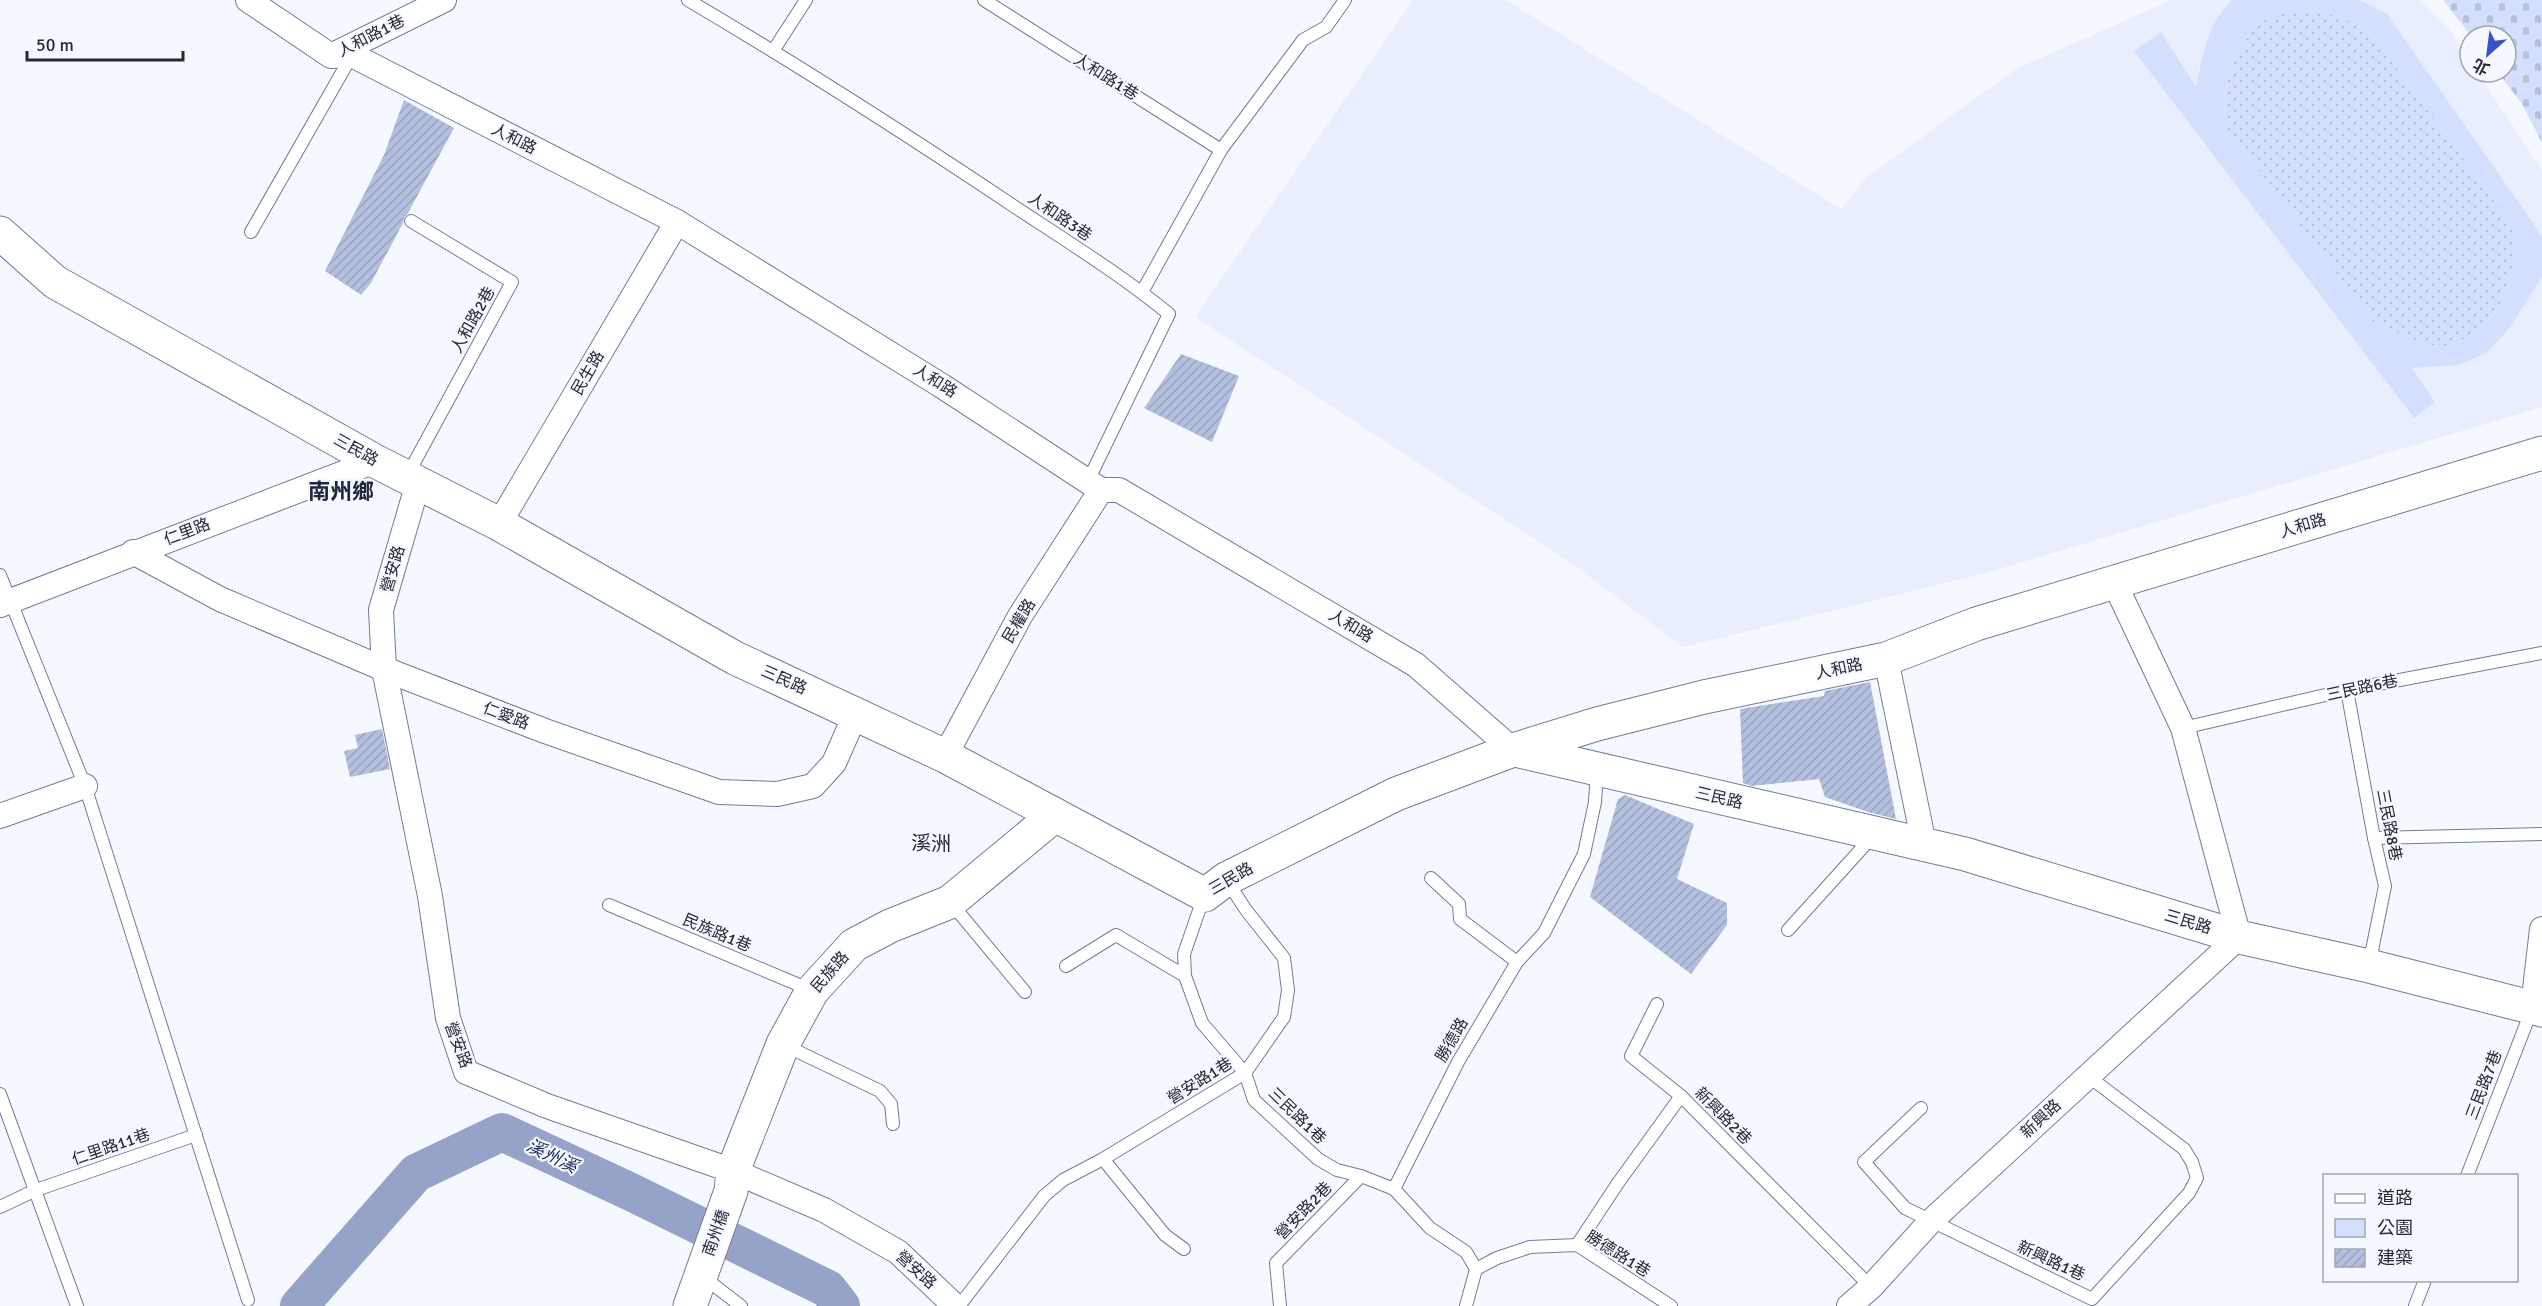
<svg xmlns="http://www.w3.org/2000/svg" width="2542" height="1306" font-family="Signika,'Noto Sans TC',sans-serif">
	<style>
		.built { fill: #e8eefe }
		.grass { fill: url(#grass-dots) }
		.cemetery { fill: url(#cemetery-stones) }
		.park { fill: #d4dffd; fill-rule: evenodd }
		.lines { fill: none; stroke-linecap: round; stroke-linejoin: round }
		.river { stroke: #95a3c8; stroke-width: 38 }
		.building { fill: url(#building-hatch) }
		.lane-casing { stroke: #717c98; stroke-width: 14 }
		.street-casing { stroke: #717c98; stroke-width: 26 }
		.secondary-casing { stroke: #717c98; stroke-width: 35 }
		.lane { stroke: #fff; stroke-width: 12 }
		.street { stroke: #fff; stroke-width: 24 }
		.secondary { stroke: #fff; stroke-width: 33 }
		.labels { text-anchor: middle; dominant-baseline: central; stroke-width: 4.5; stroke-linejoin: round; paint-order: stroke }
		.street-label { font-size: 16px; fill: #252a36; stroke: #f5f8ff }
		.water-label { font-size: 18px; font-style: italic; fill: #192655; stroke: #f5f8ff }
		.quarter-label { font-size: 20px; fill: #202840; stroke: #f5f8ff }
		.district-label { font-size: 22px; font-weight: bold; fill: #202840; stroke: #f5f8ff }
	</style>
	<defs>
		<pattern id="grass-dots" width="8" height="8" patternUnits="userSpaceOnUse" patternTransform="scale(1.5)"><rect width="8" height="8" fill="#d4dffd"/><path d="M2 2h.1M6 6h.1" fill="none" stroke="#b6c0d9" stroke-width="1.8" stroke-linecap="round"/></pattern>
		<pattern id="cemetery-stones" width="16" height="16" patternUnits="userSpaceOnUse" patternTransform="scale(1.5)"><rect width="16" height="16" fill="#d4dffd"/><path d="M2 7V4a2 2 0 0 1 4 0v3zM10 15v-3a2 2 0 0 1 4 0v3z" fill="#b6c0d9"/></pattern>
		<pattern id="building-hatch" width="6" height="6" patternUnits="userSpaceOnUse" patternTransform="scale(1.5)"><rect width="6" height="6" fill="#b3bfde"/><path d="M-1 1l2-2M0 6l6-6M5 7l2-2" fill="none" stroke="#9aa4bf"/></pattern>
	</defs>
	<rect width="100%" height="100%" fill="#f5f8ff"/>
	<!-- built -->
	<polygon class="built" points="1413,0 1506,0 1841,209 1867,177 2016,69 2171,0 2421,0 2448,27 2470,61 2470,72 2477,72 2542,170 2542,407 1986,573 1683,647 1577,567 1195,317"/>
	<!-- grass -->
	<path class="grass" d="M 2309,11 L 2342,17 L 2372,34 L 2512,225 L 2515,252 L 2509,285 L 2498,308 L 2483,326 L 2466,338 L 2443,347 L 2417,342 L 2373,322 L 2227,128 C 2224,93 2225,65 2248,37 C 2255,27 2265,18 2277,15 C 2287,12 2299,12 2309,11 Z"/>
	<!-- cemetery -->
	<polygon class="cemetery" points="2443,0 2542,0 2542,143 2522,104 2498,72 2506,72 2506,36 2471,36"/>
	<!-- park -->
	<path class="park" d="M 2232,0 L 2360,0 L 2387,14 L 2542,236 L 2542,277 L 2508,330 L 2486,353 L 2459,365 L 2412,368 L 2435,402 L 2414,418 L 2134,51 L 2161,32 L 2196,87 C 2204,53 2206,26 2232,0 ZM 2309,11 L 2342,17 L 2372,34 L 2512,225 L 2515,252 L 2509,285 L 2498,309 L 2483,326 L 2466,338 L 2443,347 L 2417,342 L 2373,322 L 2227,128 C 2223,93 2225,65 2248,37 C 2255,27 2265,18 2277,15 C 2287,12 2299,12 2309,11 Z"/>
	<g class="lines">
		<!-- river -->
		<polyline class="river" points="299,1306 416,1173 502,1132 631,1192 828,1289 841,1306"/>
	</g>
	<!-- building -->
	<g class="building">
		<polygon points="404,100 454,128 408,213 404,217 403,223 371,283 361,295 325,271 384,155"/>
		<polygon points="1181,354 1239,376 1212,442 1144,408"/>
		<polygon points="1870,682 1896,819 1868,812 1825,797 1819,779 1752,786 1743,783 1740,709 1824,696 1825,691"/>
		<polygon points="382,729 390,769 350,777 344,751 358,748 355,735"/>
		<polygon points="1625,795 1694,824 1677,879 1727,903 1727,925 1691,974 1590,897 1618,799"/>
	</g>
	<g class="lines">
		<defs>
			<g id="lane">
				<path d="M 688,0 C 798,65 906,134 1012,205 C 1065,240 1120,274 1169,314 L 1088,481"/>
				<polyline points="984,0 1221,150"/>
				<polyline points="773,51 806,0"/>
				<polyline points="251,232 352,55"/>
				<polyline points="1142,292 1221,150 1303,40 1326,27 1345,0"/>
				<polyline points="407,476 512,282 411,221"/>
				<polyline points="0,575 85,786 248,1300"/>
				<polyline points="2347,690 2374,838 2385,886 2369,965"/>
				<polyline points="2183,728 2347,690 2542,653"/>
				<polyline points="2374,838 2542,834"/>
				<polyline points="1431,878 1459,904 1460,919 1517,962"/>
				<polyline points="1204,896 1184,954 1185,976 1202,1023 1245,1073 1254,1100 1318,1159 1337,1170 1361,1176 1394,1189"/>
				<polyline points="951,903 1025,992"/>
				<polyline points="609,905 811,990"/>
				<polyline points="1788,930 1873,836"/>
				<polyline points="1066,966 1116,935 1185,976"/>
				<polyline points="1657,1004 1631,1056 1681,1096"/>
				<polyline points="784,1045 880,1091 891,1104 893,1124"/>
				<polyline points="0,1094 77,1306"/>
				<polyline points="1921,1108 1864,1162 1905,1208 2092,1299 2189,1193 2197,1178 2192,1162 2184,1149 2088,1076"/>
				<polyline points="1103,1159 1165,1235 1184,1249"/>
				<polyline points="2467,1176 2532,1009"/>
				<polyline points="0,1207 36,1190 196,1135"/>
				<polyline points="1577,1245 1618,1183 1681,1096 1871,1287"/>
				<polyline points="1476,1269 1497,1258 1530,1247 1577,1245 1671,1306"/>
				<polyline points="702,1276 741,1306"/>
				<polyline points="959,1306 1044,1196 1063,1180 1103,1159 1245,1073 1284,1017 1288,990 1284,958 1246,910 1227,881"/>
				<polyline points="1280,1306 1276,1263 1361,1176"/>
				<polyline points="1466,1306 1476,1269 1466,1252 1430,1228 1394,1189 1458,1062 1517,962 1544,933 1584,854 1595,802 1597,771"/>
				<polyline points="2415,1306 2425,1280"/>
			</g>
			<g id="street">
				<polyline points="248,0 331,56 352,55 677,222 942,386 1101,490 1119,490 1416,665 1513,750"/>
				<polyline points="333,55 444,0"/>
				<polyline points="418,483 381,610 384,669 430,896 448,1018 466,1072 547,1106 733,1171 824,1210 898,1252 955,1306"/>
				<polyline points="499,524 677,222"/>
				<polyline points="133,552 220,599 384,669 545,731 719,792 777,794 813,786 834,763 856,713"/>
				<polyline points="0,605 375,461"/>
				<polyline points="1886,659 1924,844"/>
				<polyline points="945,756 1020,616 1101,490"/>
				<polyline points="0,816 85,786"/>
				<polyline points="2533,1006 2542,929"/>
				<polyline points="1849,1306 1871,1287 1930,1222 2239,937 2183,728 2115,584"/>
			</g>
			<g id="secondary">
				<polyline points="0,233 55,282 375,461 499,524 735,658 945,756 1205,895 1226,879 1396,794 1513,750 1597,724 1704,697 1886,659 1976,624 2542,453"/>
				<polyline points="1515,750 1965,854 2239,937 2369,966 2542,1010"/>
				<polyline points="690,1306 731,1191 733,1171 783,1044 812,991 854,945 890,926 950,902 1055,815"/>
			</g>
		</defs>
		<!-- lane casing -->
		<use href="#lane" class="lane-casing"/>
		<!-- street casing -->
		<use href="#street" class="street-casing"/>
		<!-- secondary casing -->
		<use href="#secondary" class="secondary-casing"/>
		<!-- lane -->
		<use href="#lane" class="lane"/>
		<!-- street -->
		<use href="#street" class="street"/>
		<!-- secondary -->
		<use href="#secondary" class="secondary"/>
	</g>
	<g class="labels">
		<!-- street labels -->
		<g class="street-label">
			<text transform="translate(371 36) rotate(-27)">人和路1巷</text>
			<text transform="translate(1106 77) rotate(32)">人和路1巷</text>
			<text transform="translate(514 139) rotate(27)">人和路</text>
			<text transform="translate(1060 217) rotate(34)">人和路3巷</text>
			<text transform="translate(473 320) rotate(-61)">人和路2巷</text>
			<text transform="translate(588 373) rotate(-60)">民生路</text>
			<text transform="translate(935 381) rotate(32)">人和路</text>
			<text transform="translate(356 450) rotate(29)">三民路</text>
			<text transform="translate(2303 526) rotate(-17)">人和路</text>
			<text transform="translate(187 532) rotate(-21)">仁里路</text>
			<text transform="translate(393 569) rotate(-74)">營安路</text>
			<text transform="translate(1019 621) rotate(-59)">民權路</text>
			<text transform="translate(1351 626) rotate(31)">人和路</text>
			<text transform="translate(1839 669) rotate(-12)">人和路</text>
			<text transform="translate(784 680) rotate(24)">三民路</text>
			<text transform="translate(2362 688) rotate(-12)">三民路6巷</text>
			<text transform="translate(506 716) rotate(21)">仁愛路</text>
			<text transform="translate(1719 798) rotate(13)">三民路</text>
			<text transform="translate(2389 825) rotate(79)">三民路8巷</text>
			<text transform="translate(1231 879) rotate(-30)">三民路</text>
			<text transform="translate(2188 922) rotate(17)">三民路</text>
			<text transform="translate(717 933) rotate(23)">民族路1巷</text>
			<text transform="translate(830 972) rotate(-49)">民族路</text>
			<text transform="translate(1452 1040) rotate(-60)">勝德路</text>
			<text transform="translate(458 1045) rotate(69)">營安路</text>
			<text transform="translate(1200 1081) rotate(-32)">營安路1巷</text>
			<text transform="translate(2484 1085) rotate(-69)">三民路7巷</text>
			<text transform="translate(1297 1116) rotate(44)">三民路1巷</text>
			<text transform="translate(1723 1116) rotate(45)">新興路2巷</text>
			<text transform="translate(2041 1119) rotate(-43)">新興路</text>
			<text transform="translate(111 1147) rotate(-19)">仁里路11巷</text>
			<text transform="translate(1304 1211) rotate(-46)">營安路2巷</text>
			<text transform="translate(716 1233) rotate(-70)">南州橋</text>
			<text transform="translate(1618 1254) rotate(32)">勝德路1巷</text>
			<text transform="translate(2051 1261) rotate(25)">新興路1巷</text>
			<text transform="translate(916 1270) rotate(42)">營安路</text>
		</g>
		<!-- water labels -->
		<g class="water-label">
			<text transform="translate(552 1156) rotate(26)">溪州溪</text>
		</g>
		<!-- quarter labels -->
		<g class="quarter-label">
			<text x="931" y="843">溪洲</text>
		</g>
		<!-- district labels -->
		<g class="district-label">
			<text x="341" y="491">南州鄉</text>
		</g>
	</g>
	<!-- legend -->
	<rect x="2323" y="1174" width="195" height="108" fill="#f5f8ff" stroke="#a2a6af" stroke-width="1.5"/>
	<rect x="2335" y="1194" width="30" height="9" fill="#ffffff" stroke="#a2a6af" stroke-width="1.5"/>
	<text x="2377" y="1204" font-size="18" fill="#252a36">道路</text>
	<rect x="2335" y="1219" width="30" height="18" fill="#d4dffd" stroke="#a2a6af" stroke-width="1.5"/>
	<text x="2377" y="1234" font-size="18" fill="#252a36">公園</text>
	<rect x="2335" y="1249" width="30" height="18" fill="url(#building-hatch)" stroke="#a2a6af" stroke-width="1.5"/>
	<text x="2377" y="1264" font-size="18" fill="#252a36">建築</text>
	<!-- north arrow -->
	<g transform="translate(2488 54) rotate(208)"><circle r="28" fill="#f5f8ff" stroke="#a2a6af" stroke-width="1.5"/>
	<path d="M0-4.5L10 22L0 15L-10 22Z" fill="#3754c6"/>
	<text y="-9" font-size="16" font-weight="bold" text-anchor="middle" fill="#252a36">北</text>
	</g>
	<!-- scale -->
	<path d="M27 51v9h156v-9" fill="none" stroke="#252a36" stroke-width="3"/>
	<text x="36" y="51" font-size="18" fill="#252a36" stroke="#f5f8ff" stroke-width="4.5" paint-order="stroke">50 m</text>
</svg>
